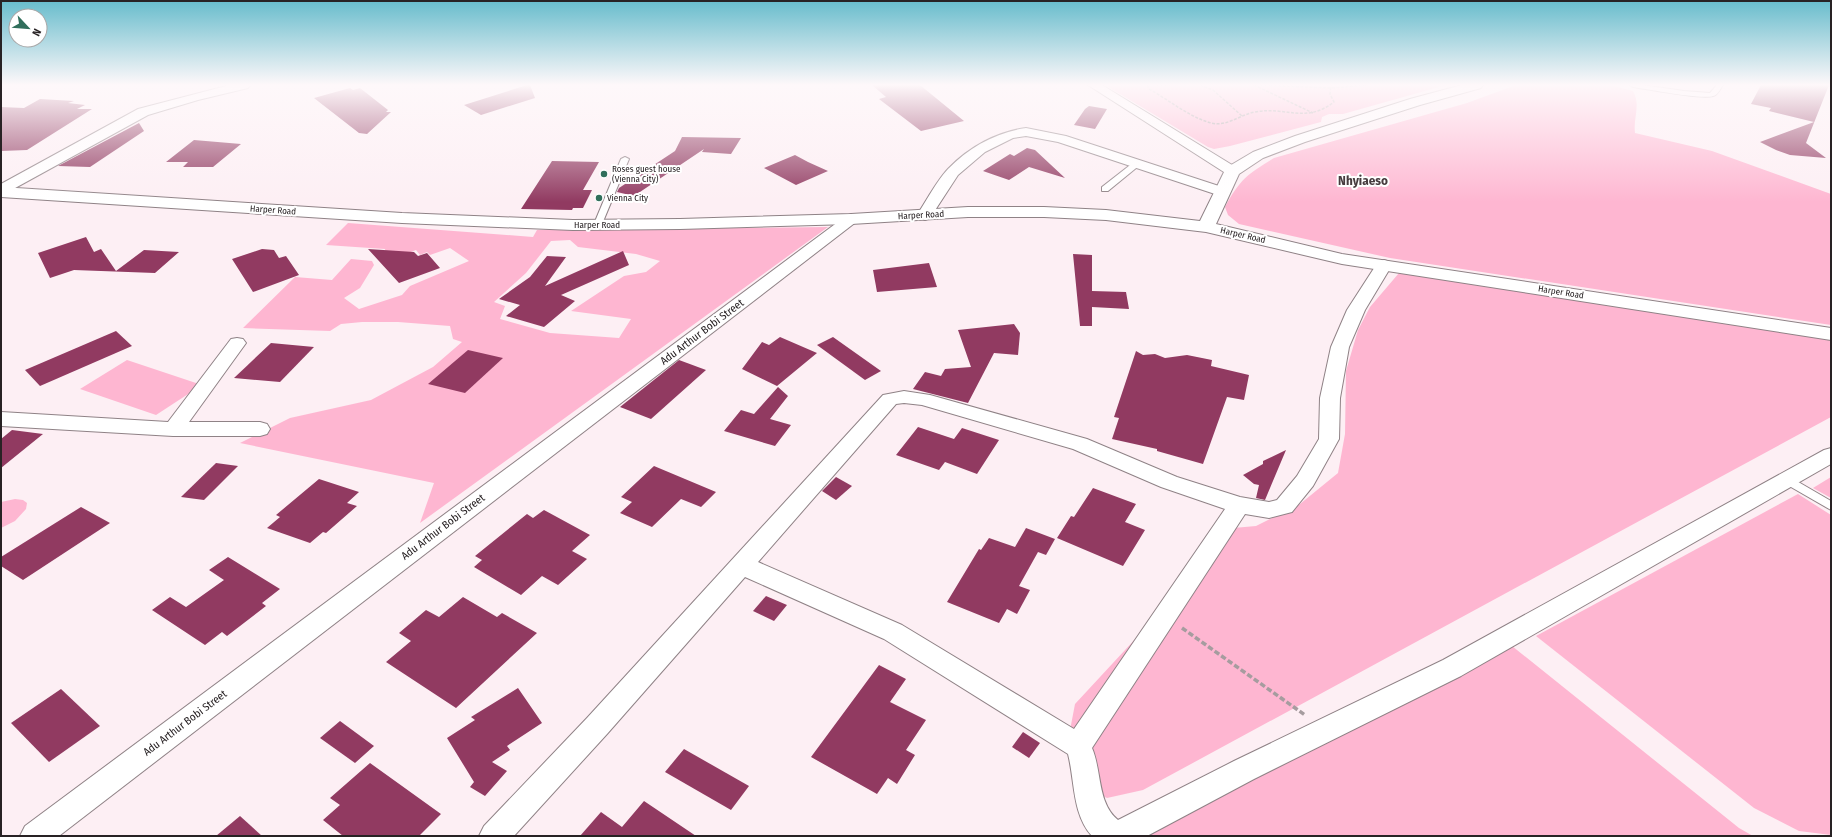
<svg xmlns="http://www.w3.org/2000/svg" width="1832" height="837" font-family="'Fira Sans Condensed',sans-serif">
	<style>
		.green { fill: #feb6d1; fill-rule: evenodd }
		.building { fill: #913a61 }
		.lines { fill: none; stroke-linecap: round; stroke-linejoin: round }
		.lane-casing { stroke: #8f8286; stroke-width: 2 }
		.street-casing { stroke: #8f8286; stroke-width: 2 }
		.secondary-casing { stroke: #8f8286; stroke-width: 2 }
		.path-far1 { stroke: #a69c9f; stroke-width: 1.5; stroke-dasharray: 3 1.5; stroke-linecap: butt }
		.path { stroke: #a69c9f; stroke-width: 3.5; stroke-dasharray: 5.5 2.5; stroke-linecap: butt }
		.lane { fill: #fff; fill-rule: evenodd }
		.street { fill: #fff; fill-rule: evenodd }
		.secondary { fill: #fff; fill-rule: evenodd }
		.poi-dot { fill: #306e5b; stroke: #fff; stroke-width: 1.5 }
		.labels { text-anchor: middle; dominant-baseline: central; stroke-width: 4; stroke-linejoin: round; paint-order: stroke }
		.far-poi-label { font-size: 9px; fill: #282224; stroke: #fff; text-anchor: start }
		.far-street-label { font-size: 9px; fill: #282224; stroke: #fff }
		.street-label { font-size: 11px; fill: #282224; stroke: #fff }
		.far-district-label { font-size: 13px; font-weight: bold; fill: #473c3f; stroke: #fff }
	</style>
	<rect width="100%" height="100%" fill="#fdeff4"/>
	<!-- green -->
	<g class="green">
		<polygon points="1105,85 1446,85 1343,114 1329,114 1322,117 1321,122 1230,146 1214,149 1208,147"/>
		<path d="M 1516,85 L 1611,85 L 1633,91 C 1641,105 1633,118 1635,133 L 1712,151 L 1831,194 L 1831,325 L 1390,258 L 1239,224 L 1228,215 L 1225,207 C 1240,179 1248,174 1274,158 L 1467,103 Z"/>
		<path d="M 348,223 L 533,237 L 537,230 L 828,227 L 420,523 L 434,483 L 240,443 L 290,418 L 371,400 L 433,367 L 462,342 L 453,339 L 450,326 L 398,322 L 362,322 L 341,324 L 330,331 L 243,328 L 295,277 L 332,280 L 351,259 L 372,261 L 374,265 L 360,288 L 344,298 L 359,309 L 402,295 L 410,286 L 469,261 L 450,248 L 430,255 L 427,252 L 420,255 L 416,250 L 392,259 L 387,259 L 385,249 L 326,245 ZM 570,240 L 578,247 L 636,254 L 660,261 L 646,272 L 624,276 L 571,311 L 631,319 L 619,338 L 550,333 L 500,319 L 505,306 L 494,302 L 526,273 L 551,241 Z"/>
		<polygon points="1399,273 1831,339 1831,417 1143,790 1107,798 1075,783 1067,746 1075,704 1163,609 1222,529 1256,526 1300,504 1338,473 1345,434 1346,371 1358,330 1370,307"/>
		<polygon points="127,360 202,385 156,415 80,389"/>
		<polygon points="1831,477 1831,498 1813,488"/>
		<polygon points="1798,494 1831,515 1831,835 1799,831 1754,808 1536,636"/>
		<polygon points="15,499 23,500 27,503 26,509 15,521 1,528 1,502"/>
		<polygon points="1512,646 1739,828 1753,836 1137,836"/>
	</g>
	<!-- building -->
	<g class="building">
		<polygon points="527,85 530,85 535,98 481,115 464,105"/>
		<polygon points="872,85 920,85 964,121 921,131 879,99 886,97"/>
		<polygon points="1761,85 1829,85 1806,143 1826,158 1790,155 1776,150 1760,142 1814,122 1769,111 1771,108 1751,104"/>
		<polygon points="350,88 353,90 360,88 388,110 386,112 391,112 367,134 359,133 314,98"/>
		<polygon points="40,99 74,101 68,103 85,105 77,109 92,109 27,150 1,151 1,107 24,108"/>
		<polygon points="1089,106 1107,109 1095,129 1074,125 1085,109"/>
		<polygon points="139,123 144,131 90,167 58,166"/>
		<polygon points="682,137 741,138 731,154 702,152 704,149 634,196 617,192 619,188 675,151"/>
		<polygon points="194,140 241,144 213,167 183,167 188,162 166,162"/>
		<polygon points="1027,148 1035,150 1065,178 1029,167 1009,180 983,171 1010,154 1014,156"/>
		<polygon points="795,155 808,162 828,171 796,185 764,168"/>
		<polygon points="552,161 599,162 583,190 592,190 583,208 573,208 572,210 521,209"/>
		<polygon points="86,237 94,252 101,249 116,271 144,250 179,252 155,273 74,270 50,278 38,253"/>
		<polygon points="262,249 274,250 279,258 286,256 299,275 253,292 232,259"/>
		<polygon points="368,249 414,252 418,256 427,253 440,268 399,283"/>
		<polygon points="623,251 629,265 561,295 575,301 544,327 506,316 520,305 499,299 530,277 547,256 566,257 545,286"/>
		<polygon points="1073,254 1092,255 1092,291 1126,292 1129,309 1092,307 1092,326 1080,326"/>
		<polygon points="929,263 937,287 877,292 873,270"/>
		<polygon points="1014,324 1020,333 1018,355 994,353 968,403 913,389 925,372 941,376 945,369 971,367 958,330"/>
		<polygon points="116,331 132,346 40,386 25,370"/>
		<polygon points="780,337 817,353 777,386 742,369 762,342 769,345"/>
		<polygon points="833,337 881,371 865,380 817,345"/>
		<polygon points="271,343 314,347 280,382 234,378"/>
		<polygon points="468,350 503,358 465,393 428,384"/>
		<polygon points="1136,351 1143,355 1155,354 1165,358 1187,355 1212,360 1211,366 1249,375 1244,400 1227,397 1203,464 1157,451 1157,449 1112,439 1119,418 1114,417"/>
		<polygon points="679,360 706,370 651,419 620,407"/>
		<polygon points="778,387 788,396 770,419 791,425 775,446 724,431 741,410 754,414"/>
		<polygon points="918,427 954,439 962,428 999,440 977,474 945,462 939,470 896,455"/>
		<polygon points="12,430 43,434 1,468 1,439"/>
		<polygon points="1286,450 1265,500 1256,498 1259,485 1254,484 1243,475 1263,464 1263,461"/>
		<polygon points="216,463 238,466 204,500 181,497"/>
		<polygon points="654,466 716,492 701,507 681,499 652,527 620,513 632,502 621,497"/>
		<polygon points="836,477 852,486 836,500 822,491"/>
		<polygon points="319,479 359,492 347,503 357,506 326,533 323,532 310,543 267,528 280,517 276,515"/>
		<polygon points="1093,488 1136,504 1125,522 1145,530 1123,566 1057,538 1071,516 1074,517"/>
		<polygon points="81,507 110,523 23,580 1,566 1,557"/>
		<polygon points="544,510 590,535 572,551 587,559 558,585 542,576 521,595 474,567 482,560 475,556 527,514 533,518"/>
		<polygon points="1026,528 1055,539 1046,555 1038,552 1019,586 1030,590 1017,614 1007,609 999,623 947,602 979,549 981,550 989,538 1015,547"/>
		<polygon points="228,557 280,589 262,603 266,606 227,636 222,632 205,645 152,610 170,597 186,607 224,580 209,570"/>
		<polygon points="766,596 787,605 774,621 753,611"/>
		<polygon points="463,597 497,617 502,613 537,633 456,708 386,662 411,641 399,633 426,610 439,617"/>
		<polygon points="879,665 906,679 890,702 926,720 906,750 915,755 897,784 888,778 877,794 811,757"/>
		<polygon points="518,688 542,723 507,746 510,750 492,762 507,771 485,796 470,787 474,782 447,738 475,720 471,717"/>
		<polygon points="61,689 100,726 49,762 11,723"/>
		<polygon points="340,721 374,746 355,763 320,738"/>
		<polygon points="1023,732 1040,743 1029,758 1012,747"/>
		<polygon points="684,749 749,786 731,810 665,772"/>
		<polygon points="370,763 441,814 419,836 343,836 323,820 340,805 330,798"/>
		<polygon points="644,801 696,836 580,836 601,812 622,827"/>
		<polygon points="240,816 262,836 216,836"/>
	</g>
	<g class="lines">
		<defs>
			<g id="lane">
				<path d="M 1630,85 L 1642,85 L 1684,91 L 1710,93 L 1717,85 L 1723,85 C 1720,89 1718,95 1713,96 C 1701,100 1648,89 1633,87 Z"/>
				<polygon points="625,157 629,159 602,224 598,226 595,226 594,224 621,159"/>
				<polygon points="1134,162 1141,164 1108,191 1102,191 1102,187"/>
				<polygon points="1788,476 1831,501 1831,510 1784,483 1783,480 1784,477"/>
			</g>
			<g id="street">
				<polygon points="230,85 250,85 248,88 198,100 148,115 6,193 1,194 1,184 138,109"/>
				<polygon points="1088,85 1102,85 1237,168 1239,171 1237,174 1227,174"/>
				<path d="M 1026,128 L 1066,136 L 1228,189 L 1230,192 L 1228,195 L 1223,196 L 1218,195 L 1058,142 L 1026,136 L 1013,138 L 985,152 L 958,175 L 930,218 L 925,220 L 920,218 L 917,215 C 927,200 936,182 948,169 C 969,147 997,132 1026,128 Z"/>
				<polygon points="851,214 856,216 859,219 856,222 59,836 20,836 25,826 846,216"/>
				<path d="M 1384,260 L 1390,262 L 1392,265 L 1365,310 L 1349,347 L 1340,398 L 1339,439 L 1313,486 L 1292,512 L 1269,518 L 1245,514 L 1092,748 C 1102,771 1097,803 1118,820 L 1234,761 L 1443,660 L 1824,450 L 1831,448 L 1831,464 L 1461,676 L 1254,779 L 1147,836 L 1092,836 C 1072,814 1075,781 1068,754 L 884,639 L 745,577 L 607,734 L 514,836 L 479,836 L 484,826 L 587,718 L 883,395 L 904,391 L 930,395 L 1087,439 L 1177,477 L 1240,497 L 1269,502 L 1277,500 L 1297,476 L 1319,439 L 1320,398 L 1331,347 L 1347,310 L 1378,262 ZM 904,403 L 922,405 L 1073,449 L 1161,487 L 1225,509 L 1074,729 L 902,625 L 758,562 L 896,404 Z"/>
				<polygon points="237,338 243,339 246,343 189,422 260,422 267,424 270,429 267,434 260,436 173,436 1,426 1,412 168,422 231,339"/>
			</g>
			<polygon id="secondary" points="1462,85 1483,85 1481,88 1420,105 1305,142 1263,158 1239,174 1216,224 1342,254 1831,328 1831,340 1342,264 1206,232 1106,220 1044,217 968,217 851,224 680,229 573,230 402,223 1,197 1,187 402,213 573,220 680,219 851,214 968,207 1044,207 1106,210 1200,221 1226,168 1253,152 1295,136 1410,99"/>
		</defs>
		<!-- lane casing -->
		<use href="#lane" class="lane-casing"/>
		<!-- street casing -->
		<use href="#street" class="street-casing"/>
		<!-- secondary casing -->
		<use href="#secondary" class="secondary-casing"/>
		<!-- path-far1 -->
		<g class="path-far1">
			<path d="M 1147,85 L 1149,89 C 1169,100 1189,117 1211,123 C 1227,127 1239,115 1255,112 C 1286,106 1305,124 1334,102 L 1330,94 L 1331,85"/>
			<polyline points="1156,85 1179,85"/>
			<polyline points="1200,85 1213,90 1242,116"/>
			<polyline points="1254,85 1313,113"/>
			<polyline points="1260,85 1331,88 1367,85"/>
		</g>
		<!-- path -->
		<polyline class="path" points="1182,628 1305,715"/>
		<!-- lane -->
		<use href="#lane" class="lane"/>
		<!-- street -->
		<use href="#street" class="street"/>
		<!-- secondary -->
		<use href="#secondary" class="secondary"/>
	</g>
	<!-- sky -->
	<linearGradient id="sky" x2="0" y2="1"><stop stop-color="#67bccc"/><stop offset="0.42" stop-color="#fef8fa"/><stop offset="1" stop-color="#fef8fa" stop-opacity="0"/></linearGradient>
	<rect width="1832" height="202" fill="url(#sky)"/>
	<!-- markers -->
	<g class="poi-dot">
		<circle cx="604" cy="174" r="4"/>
		<circle cx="599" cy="198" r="4"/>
	</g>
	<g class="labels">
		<!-- far-poi labels -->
		<g class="far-poi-label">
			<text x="612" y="169">Roses guest house<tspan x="612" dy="10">(Vienna City)</tspan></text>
			<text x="607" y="198">Vienna City</text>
		</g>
		<!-- far-street labels -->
		<g class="far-street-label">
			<text transform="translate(273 210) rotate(4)">Harper Road</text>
			<text transform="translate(921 215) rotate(-3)">Harper Road</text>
			<text x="597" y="225">Harper Road</text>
			<text transform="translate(1243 235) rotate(13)">Harper Road</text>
			<text transform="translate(1561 292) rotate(9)">Harper Road</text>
		</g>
		<!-- street labels -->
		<g class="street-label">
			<text transform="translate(702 332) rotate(-37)">Adu Arthur Bobi Street</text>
			<text transform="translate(443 527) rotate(-37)">Adu Arthur Bobi Street</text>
			<text transform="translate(185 723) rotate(-37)">Adu Arthur Bobi Street</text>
		</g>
		<!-- far-district labels -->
		<g class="far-district-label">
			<text x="1363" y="180">Nhyiaeso</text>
		</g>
	</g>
	<!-- border -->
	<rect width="1832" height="837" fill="none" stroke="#282224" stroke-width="4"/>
	<!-- north arrow -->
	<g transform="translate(28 28) rotate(116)"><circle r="19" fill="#ffffff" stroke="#a9a7a7"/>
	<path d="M0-3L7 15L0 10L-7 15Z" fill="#306e5b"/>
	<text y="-6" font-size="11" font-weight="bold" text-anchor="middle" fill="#282224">N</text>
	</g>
</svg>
